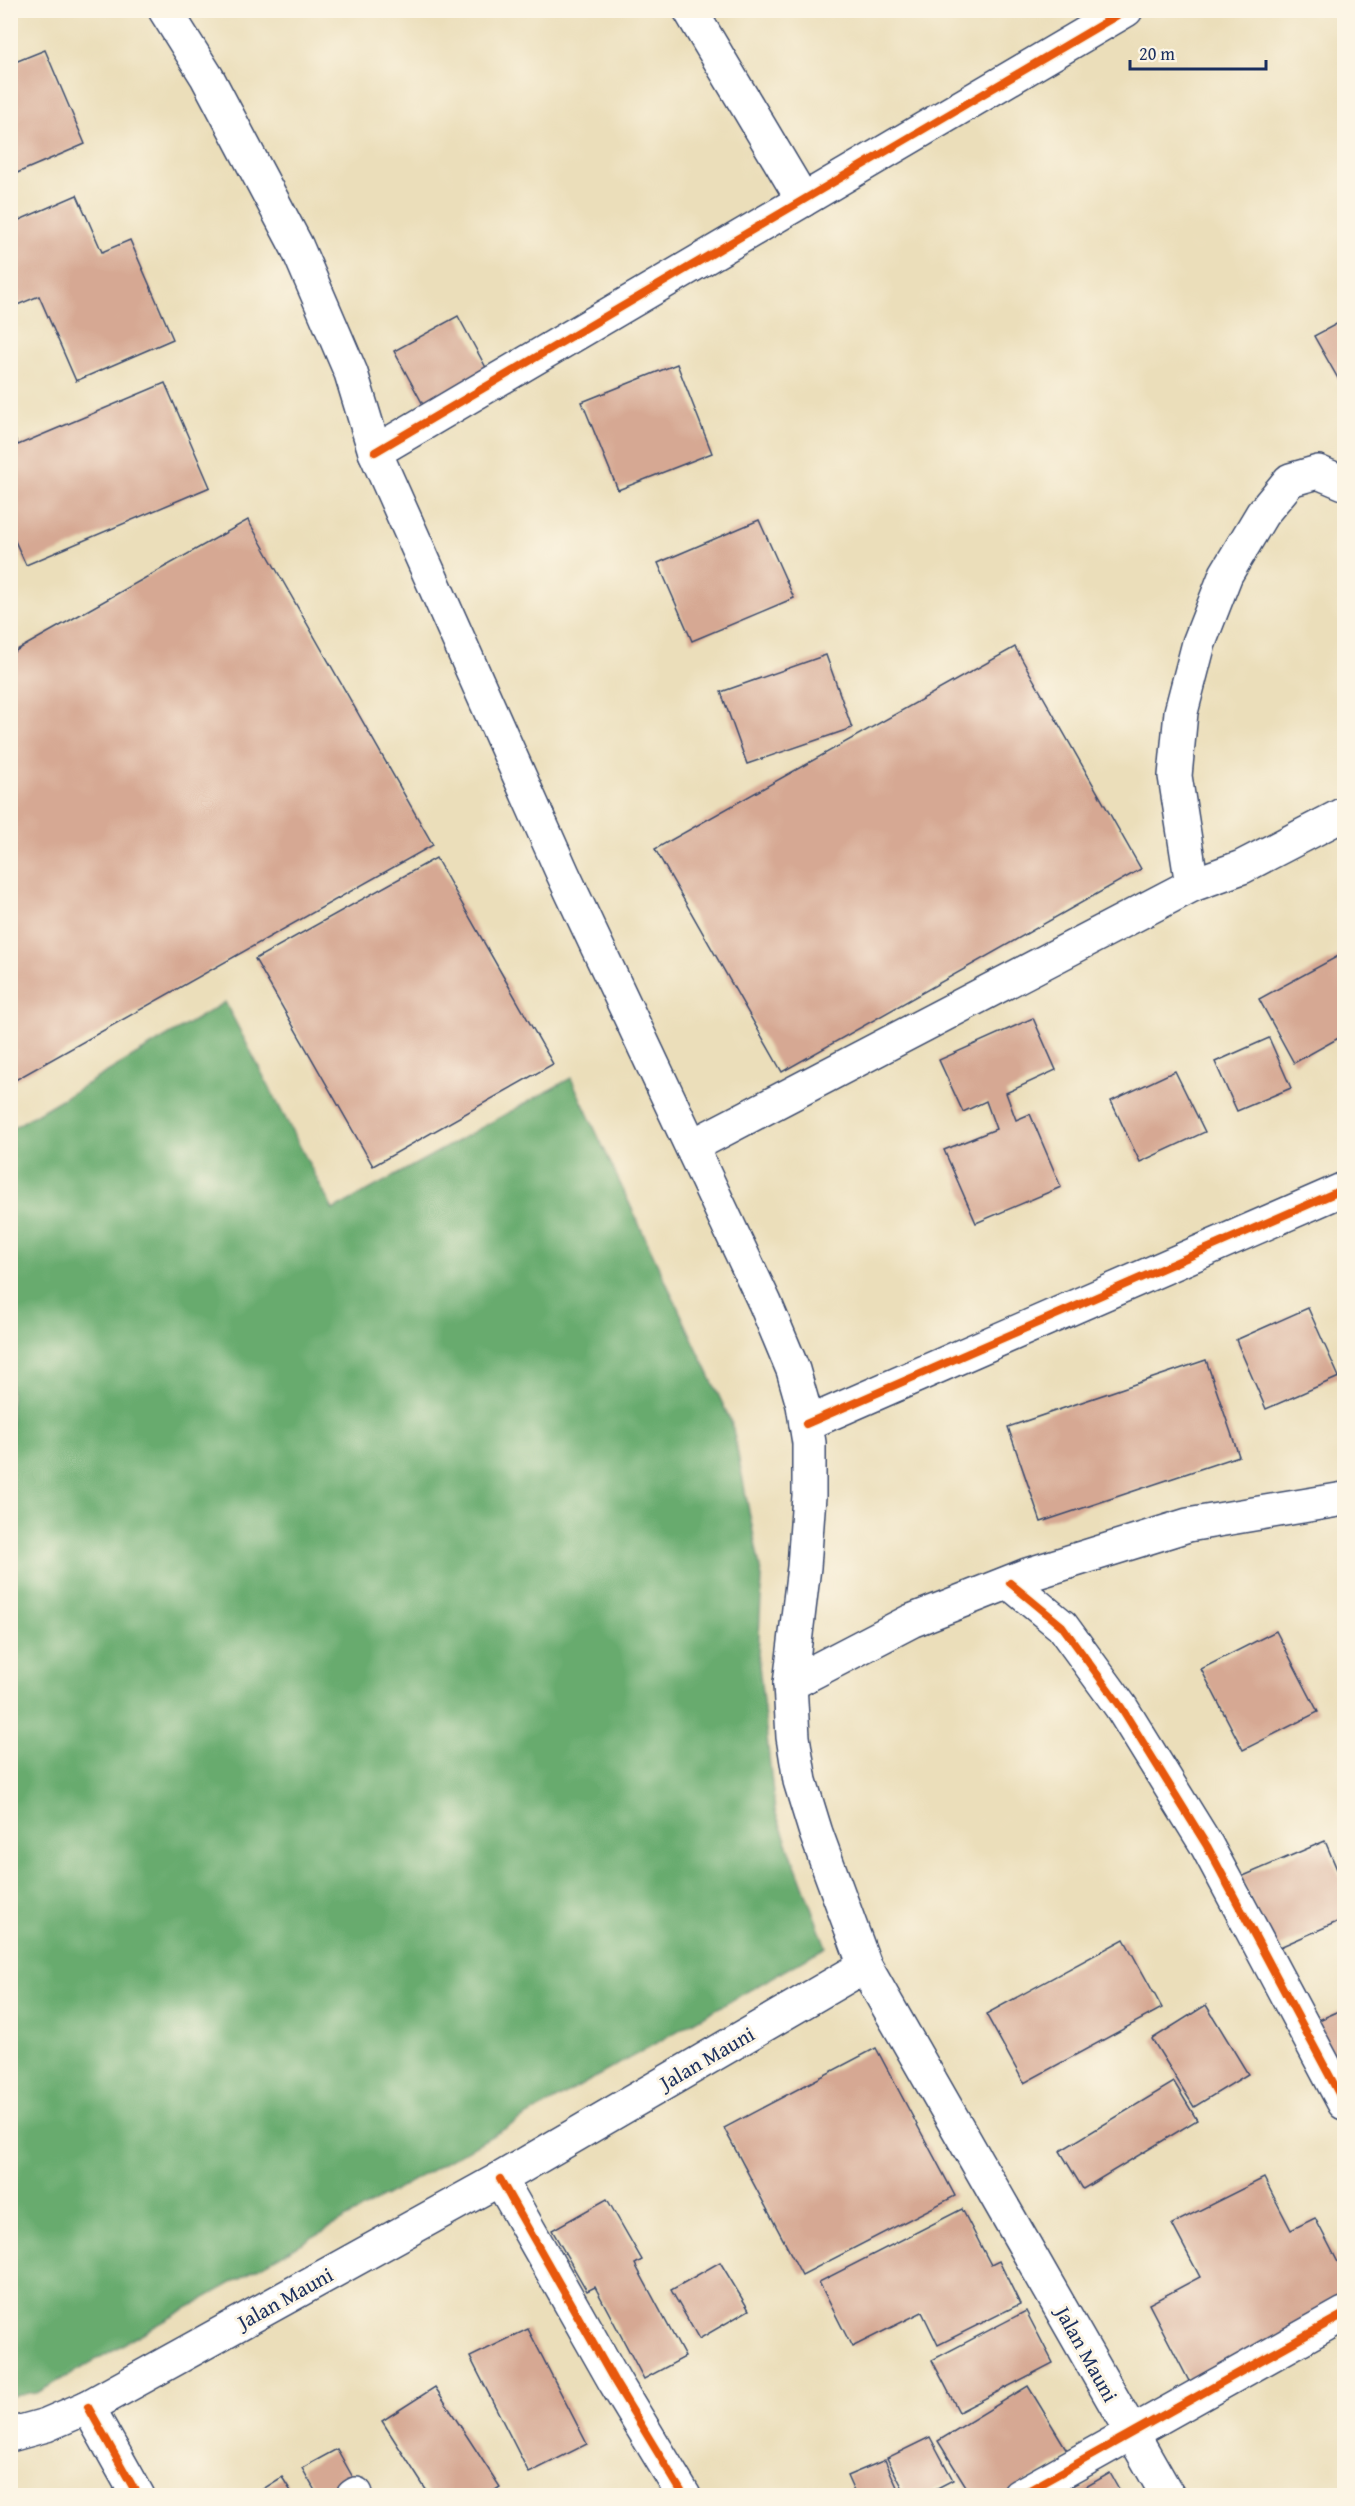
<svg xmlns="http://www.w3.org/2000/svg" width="1355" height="2506" font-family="'Gentium Book Plus',serif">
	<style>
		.forest { fill: #68ab6e; stroke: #426d66; stroke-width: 1.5 }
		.building { fill: #d6a893 }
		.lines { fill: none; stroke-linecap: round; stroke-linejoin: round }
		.minor-casing { stroke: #3a496c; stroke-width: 36 }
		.major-casing { stroke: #3a496c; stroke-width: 36 }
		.minor { stroke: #fff; stroke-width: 33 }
		.major { stroke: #fff; stroke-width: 33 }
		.cycleway-casing { stroke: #fcf5e5; stroke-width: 11 }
		.cycleway { stroke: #e8590c; stroke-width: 8 }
		.labels { text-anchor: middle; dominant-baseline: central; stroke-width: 6; stroke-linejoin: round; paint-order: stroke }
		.street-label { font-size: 21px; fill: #1b2f5e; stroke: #fcf5e5 }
	</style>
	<rect width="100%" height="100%" fill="#fcf5e5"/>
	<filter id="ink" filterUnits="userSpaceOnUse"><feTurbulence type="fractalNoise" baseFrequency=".0167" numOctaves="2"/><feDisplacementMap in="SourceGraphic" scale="12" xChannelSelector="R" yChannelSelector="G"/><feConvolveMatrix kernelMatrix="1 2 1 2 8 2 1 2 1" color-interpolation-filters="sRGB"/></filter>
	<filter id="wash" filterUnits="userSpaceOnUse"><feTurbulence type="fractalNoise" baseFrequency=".008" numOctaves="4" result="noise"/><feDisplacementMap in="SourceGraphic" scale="24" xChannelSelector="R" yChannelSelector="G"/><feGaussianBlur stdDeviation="1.35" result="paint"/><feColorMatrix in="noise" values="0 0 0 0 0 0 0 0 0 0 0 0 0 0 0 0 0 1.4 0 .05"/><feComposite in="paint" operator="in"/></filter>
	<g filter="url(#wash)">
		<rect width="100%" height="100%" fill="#ebdeba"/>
		<!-- forest -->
		<polygon class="forest" points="225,1002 333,1210 571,1078 732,1424 762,1578 758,1656 775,1811 826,1947 37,2393 11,2396 11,1129"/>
		<g id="blocks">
			<!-- building -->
			<g class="building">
				<polygon points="45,50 85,144 10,176 10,64"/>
				<polygon points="77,195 102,252 130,240 173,339 76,381 39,296 10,308 10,224"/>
				<polygon points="458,316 490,375 426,410 394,351"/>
				<polygon points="1344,320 1344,389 1314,336"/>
				<polygon points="677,364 712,453 618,490 582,402"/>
				<polygon points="165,383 210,487 26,565 10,530 10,427 18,445"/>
				<polygon points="248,520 433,845 10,1083 10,654"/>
				<polygon points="759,520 794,598 692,641 658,563"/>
				<polygon points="1015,647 1141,869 782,1072 655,849"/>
				<polygon points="826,655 852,728 747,764 721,692"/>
				<polygon points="436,858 553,1064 373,1166 255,959"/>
				<polygon points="1342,954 1344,958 1344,1035 1294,1063 1259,999"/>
				<polygon points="1033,1018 1056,1070 1006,1093 1016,1120 1030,1114 1061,1187 976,1223 944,1150 996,1129 986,1101 963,1112 939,1060"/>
				<polygon points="1269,1038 1291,1088 1237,1111 1215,1062"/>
				<polygon points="1175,1071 1205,1132 1140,1162 1111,1101"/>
				<polygon points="1308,1308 1339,1377 1266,1409 1236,1340"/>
				<polygon points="1206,1360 1239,1456 1041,1522 1008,1427"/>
				<polygon points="1276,1631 1318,1712 1243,1750 1201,1669"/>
				<polygon points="1325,1841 1344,1886 1344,1919 1273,1950 1241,1877"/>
				<polygon points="1124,1939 1162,2008 1024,2083 986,2014"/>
				<polygon points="1206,2005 1248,2074 1194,2107 1152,2039"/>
				<polygon points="1344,2009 1344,2058 1329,2065 1310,2024"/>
				<polygon points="876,2048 955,2196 802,2275 724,2128"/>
				<polygon points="1174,2082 1197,2120 1083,2189 1060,2151"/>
				<polygon points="1264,2178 1291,2230 1315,2218 1344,2274 1344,2303 1190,2383 1149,2304 1200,2277 1172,2224"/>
				<polygon points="607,2199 642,2260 635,2264 685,2357 644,2379 595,2287 587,2291 552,2230"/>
				<polygon points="962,2209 991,2265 999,2261 1020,2304 938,2345 922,2312 852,2347 819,2282"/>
				<polygon points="720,2262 749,2310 699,2339 671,2290"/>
				<polygon points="1026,2311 1053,2363 959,2412 932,2360"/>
				<polygon points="528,2329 587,2444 529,2473 470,2357"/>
				<polygon points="1028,2386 1070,2455 1003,2496 972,2496 938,2441"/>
				<polygon points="435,2387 500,2487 486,2496 430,2496 382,2421"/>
				<polygon points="930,2437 953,2480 922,2496 907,2496 887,2458"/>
				<polygon points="337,2449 360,2490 351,2496 318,2496 302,2468"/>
				<polygon points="885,2460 901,2496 856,2496 847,2476"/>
				<polygon points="1110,2473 1123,2496 1070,2496"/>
				<polygon points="282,2477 294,2496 252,2496"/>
				<polygon points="115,2489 118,2496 103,2496"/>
			</g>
		</g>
	</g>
	<g filter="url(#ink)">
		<use href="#blocks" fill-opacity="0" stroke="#3a496c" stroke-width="1.5"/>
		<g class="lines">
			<defs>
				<g id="minor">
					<polyline points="690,10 803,200"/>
					<polyline points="375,452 1126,10"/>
					<polyline points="1192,885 1175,776 1181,712 1199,643 1226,574 1262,514 1290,480 1318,472 1344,483"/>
					<polyline points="692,1146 1192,885 1242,867 1344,814"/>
					<polyline points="806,1424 1344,1189"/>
					<polyline points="1010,1583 1062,1626 1121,1707 1207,1846 1344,2103"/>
					<polyline points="790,1684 911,1621 1027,1575 1188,1525 1344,1499"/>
					<polyline points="500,2179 615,2382 684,2496"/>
					<polyline points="88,2407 138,2496"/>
					<polyline points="353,2496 356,2494"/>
					<polyline points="1019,2496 1344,2314"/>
				</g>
				<g id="major">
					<polyline points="165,10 207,77 297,247 351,373 375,452 563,874 765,1303 793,1370 803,1405 809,1443 809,1496 804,1567 790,1684 793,1737 800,1781 816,1833 865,1966 1168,2496"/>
					<polyline points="10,2435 46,2425 88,2407 500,2179 865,1966"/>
				</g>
			</defs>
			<!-- minor casing -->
			<use href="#minor" class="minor-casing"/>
			<!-- major casing -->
			<use href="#major" class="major-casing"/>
			<!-- minor -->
			<use href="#minor" class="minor"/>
			<!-- major -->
			<use href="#major" class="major"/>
			<defs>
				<g id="cycleway">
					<polyline points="375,452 1126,10"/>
					<polyline points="806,1424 1344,1189"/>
					<polyline points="1010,1583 1062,1626 1121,1707 1207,1846 1344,2103"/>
					<polyline points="500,2179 615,2382 684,2496"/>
					<polyline points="88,2407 138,2496"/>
					<polyline points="1019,2496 1344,2314"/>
				</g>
			</defs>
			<!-- cycleway casing -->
			<use href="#cycleway" class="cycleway-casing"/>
			<!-- cycleway -->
			<use href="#cycleway" class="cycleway"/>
		</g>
	</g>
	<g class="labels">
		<!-- street labels -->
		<g class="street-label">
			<text transform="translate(707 2058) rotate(-30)">Jalan Mauni</text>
			<text transform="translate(285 2298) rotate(-29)">Jalan Mauni</text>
			<text transform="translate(1087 2354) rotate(61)">Jalan Mauni</text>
		</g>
	</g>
	<!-- margin -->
	<rect width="1355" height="2506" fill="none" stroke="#fcf5e5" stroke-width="36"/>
	<!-- scale -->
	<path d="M1130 60v9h136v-9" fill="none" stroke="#1b2f5e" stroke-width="3"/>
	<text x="1139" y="60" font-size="18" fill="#1b2f5e" stroke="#fcf5e5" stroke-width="4.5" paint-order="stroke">20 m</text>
</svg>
